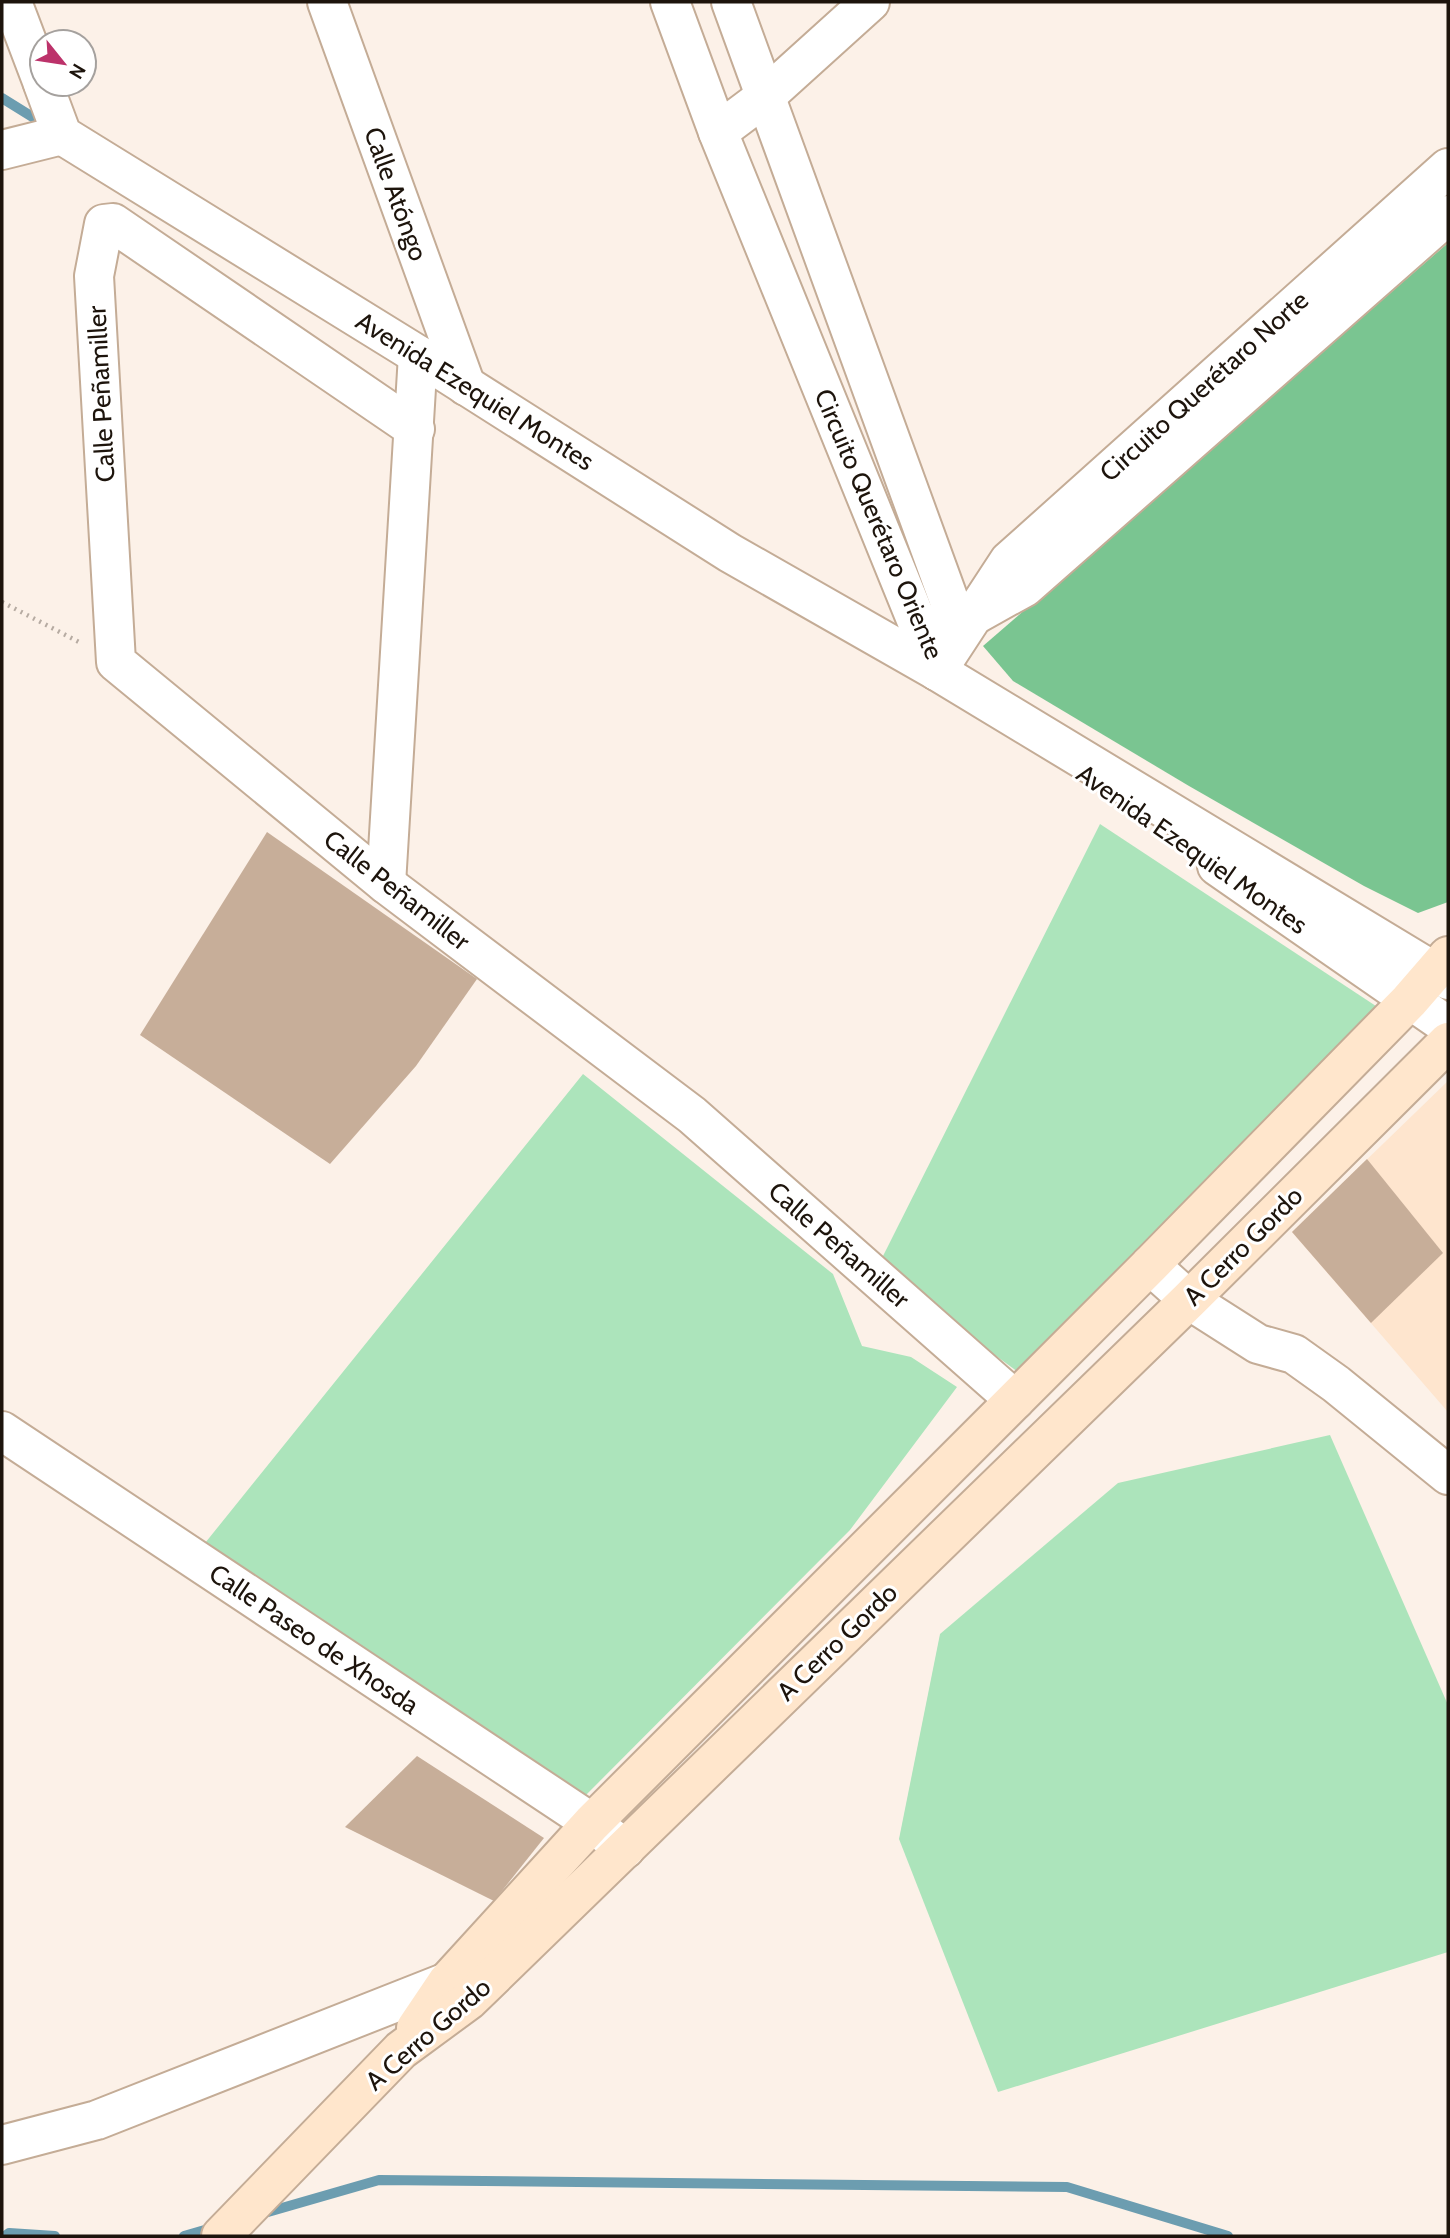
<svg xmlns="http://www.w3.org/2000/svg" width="1450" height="2238" font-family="Cabin,sans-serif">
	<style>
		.built { fill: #fee5ce }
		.green { fill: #ace4bb }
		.forest { fill: #7ac591 }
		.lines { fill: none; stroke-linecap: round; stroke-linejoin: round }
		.stream { stroke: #6c9db0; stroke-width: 10 }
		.building { fill: #c7ae99 }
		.minor-casing { stroke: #c4ac96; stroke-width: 42 }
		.tertiary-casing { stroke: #c4ac96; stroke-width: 42 }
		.secondary-casing { stroke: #c4ac96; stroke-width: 42 }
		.path { stroke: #b6aba2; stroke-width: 4.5; stroke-dasharray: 2 5; stroke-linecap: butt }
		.minor { stroke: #fff; stroke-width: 38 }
		.tertiary { stroke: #fff; stroke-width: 38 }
		.secondary { stroke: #ffe6cc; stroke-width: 38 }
		.labels { text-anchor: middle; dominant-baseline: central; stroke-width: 6; stroke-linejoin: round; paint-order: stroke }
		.street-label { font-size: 26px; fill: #1d140c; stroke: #fff }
	</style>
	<rect width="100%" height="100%" fill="#fcf1e8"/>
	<!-- built -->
	<polygon class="built" points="1448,1081 1448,1412 1292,1232"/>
	<!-- green -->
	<g class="green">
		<polygon points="1100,824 1385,1012 1022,1375 877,1268"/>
		<polygon points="583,1074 833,1274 862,1346 911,1357 957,1387 850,1530 583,1798 193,1558"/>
		<polygon points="1330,1435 1448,1705 1448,1952 998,2092 899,1839 940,1634 1118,1483"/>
	</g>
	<!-- forest -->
	<polygon class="forest" points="1448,243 1448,902 1418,913 1364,886 1189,786 1013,681 983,646"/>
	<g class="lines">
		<!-- stream -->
		<g class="stream">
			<polyline points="2,98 47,126"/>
			<polyline points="261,2214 379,2180 1067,2187 1228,2236"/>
			<polyline points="5,2236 9,2233 55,2236"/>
			<polyline points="184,2236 215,2227"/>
		</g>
	</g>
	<!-- building -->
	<g class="building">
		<polygon points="267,832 477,979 416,1066 330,1164 140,1035"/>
		<polygon points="1367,1159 1443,1253 1371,1323 1292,1232"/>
		<polygon points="417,1756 544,1838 494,1901 345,1827"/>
	</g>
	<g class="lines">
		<defs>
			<g id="minor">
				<polyline points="327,2 466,386"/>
				<polyline points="670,2 718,132 937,671"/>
				<polyline points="731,2 950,603 940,655"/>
				<polyline points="718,132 766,96 870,2"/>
				<polyline points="2,150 62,135"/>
				<polyline points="415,429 113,223 104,224 94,276 116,662 386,884 692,1115 1015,1400"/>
				<polyline points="978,613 1025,587 1448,215"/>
				<polyline points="937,671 1009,561 1448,168"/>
				<polyline points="386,884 418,355"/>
				<polyline points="1150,1265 1189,1300 1258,1344 1294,1354 1336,1384 1448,1475"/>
				<polyline points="2,1431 592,1823 625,1849"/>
				<polyline points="2,2145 97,2120 447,1982 462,1995"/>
			</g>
			<g id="tertiary">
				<polyline points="12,2 42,81"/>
				<polyline points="43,84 62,135 418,355 730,553 937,671 1448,980"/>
				<polyline points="1217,866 1448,1026"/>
			</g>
			<g id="secondary">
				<polyline points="416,2028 447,1982 592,1823 1150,1265 1409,1001 1448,956"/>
				<polyline points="221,2236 401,2050 469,2000 1189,1300 1448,1042"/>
			</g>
		</defs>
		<!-- minor casing -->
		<use href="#minor" class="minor-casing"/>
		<!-- tertiary casing -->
		<use href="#tertiary" class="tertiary-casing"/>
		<!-- secondary casing -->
		<use href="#secondary" class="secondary-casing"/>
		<!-- path -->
		<polyline class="path" points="2,602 79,642"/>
		<!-- minor -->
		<use href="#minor" class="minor"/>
		<!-- tertiary -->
		<use href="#tertiary" class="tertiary"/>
		<!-- secondary -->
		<use href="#secondary" class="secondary"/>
	</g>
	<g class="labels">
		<!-- street labels -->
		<g class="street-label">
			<text transform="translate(396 194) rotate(70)">Calle Atóngo</text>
			<text transform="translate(1204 386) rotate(-42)">Circuito Querétaro Norte</text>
			<text transform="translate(475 391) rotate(32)">Avenida Ezequiel Montes</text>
			<text transform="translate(101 394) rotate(-93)">Calle Peñamiller</text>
			<text transform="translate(879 524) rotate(67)">Circuito Querétaro Oriente</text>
			<text transform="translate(1192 849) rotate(35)">Avenida Ezequiel Montes</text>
			<text transform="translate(397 890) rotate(38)">Calle Peñamiller</text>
			<text transform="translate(839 1245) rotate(41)">Calle Peñamiller</text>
			<text transform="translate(1243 1246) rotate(-45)">A Cerro Gordo</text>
			<text transform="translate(314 1639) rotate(34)">Calle Paseo de Xhosda</text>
			<text transform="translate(837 1642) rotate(-44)">A Cerro Gordo</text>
			<text transform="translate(428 2034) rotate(-41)">A Cerro Gordo</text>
		</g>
	</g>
	<!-- border -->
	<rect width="1450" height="2238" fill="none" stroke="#1d140c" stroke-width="7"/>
	<!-- north arrow -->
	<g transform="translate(63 63) rotate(120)"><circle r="33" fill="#ffffff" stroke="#a5a19e" stroke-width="2"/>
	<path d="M0-5L12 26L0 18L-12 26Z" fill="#bc326a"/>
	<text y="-10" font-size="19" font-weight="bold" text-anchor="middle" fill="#1d140c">N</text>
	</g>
</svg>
